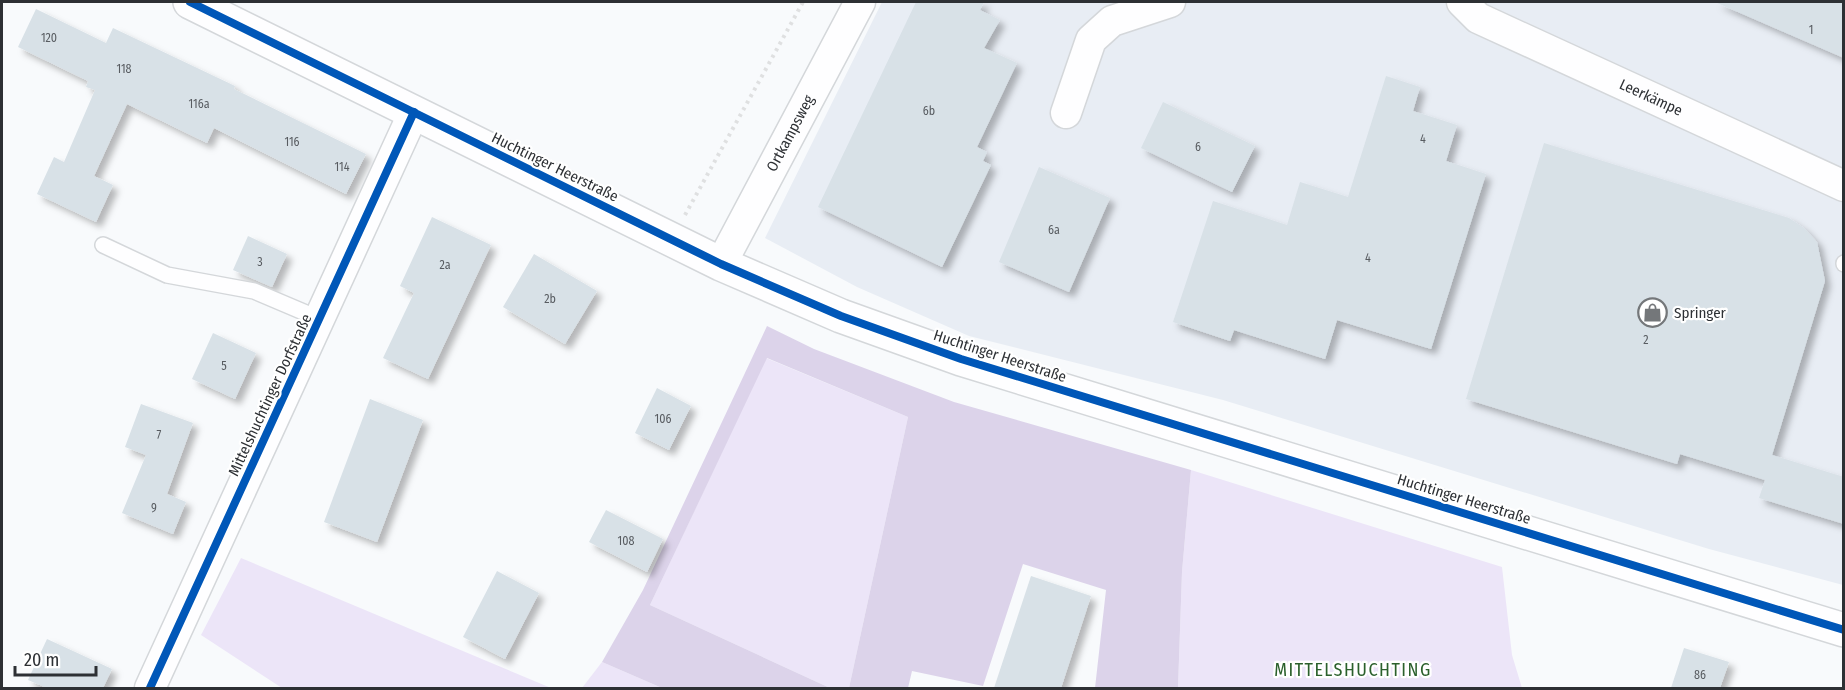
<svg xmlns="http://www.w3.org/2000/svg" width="1845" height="690" font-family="'Fira Sans Condensed',sans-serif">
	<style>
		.built { fill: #e8edf4 }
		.green { fill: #ece5f8 }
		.forest { fill: #dcd3ea }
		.building { fill: #d8e1e7; filter: url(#shadow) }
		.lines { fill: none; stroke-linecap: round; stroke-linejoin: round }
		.lane-casing { stroke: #d4d7da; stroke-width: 18 }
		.street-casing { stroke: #d4d7da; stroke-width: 33 }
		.secondary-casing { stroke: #d4d7da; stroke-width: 36 }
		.path { stroke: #dfe0e1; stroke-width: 4; stroke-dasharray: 3 4.5; stroke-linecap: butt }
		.lane { stroke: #fefeff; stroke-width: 15 }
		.street { stroke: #fefeff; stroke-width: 30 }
		.secondary { stroke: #fefeff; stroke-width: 33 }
		.cycleway-casing { stroke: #fff; stroke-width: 11 }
		.cycleway { stroke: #0057b8; stroke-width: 8 }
		.labels { text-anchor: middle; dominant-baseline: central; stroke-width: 4.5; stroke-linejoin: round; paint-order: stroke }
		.number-label { font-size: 12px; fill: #585c61 }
		.street-label { font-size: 15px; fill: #2d3034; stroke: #fff }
		.poi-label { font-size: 15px; fill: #2d3034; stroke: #fff; text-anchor: start }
		.quarter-label { font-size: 18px; letter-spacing: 1.5px; fill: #2b602c; stroke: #fff }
	</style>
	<defs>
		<filter id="shadow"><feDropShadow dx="5.5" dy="5.5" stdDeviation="3" flood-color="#0004"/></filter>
	</defs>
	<rect width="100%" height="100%" fill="#f8fafc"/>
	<!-- built -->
	<polygon class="built" points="882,2 1843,2 1843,585 1709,549 1223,400 969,336 857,287 765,238"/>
	<!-- green -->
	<g class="green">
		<polygon points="766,358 908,417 849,688 830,688 650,605"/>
		<polygon points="1191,470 1502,567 1512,655 1522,688 1178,688 1182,572"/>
		<polygon points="241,558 551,688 282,688 201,635"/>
		<polygon points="602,662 662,688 582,688"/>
	</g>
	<!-- forest -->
	<polygon class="forest" points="767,326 814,349 954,402 1191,470 1182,572 1178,688 1095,688 1106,590 1023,564 983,686 912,671 908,688 849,688 908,417 767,358 650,605 830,688 662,688 602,662 643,590"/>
	<!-- building -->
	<g class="building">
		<polygon points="916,2 984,2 980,10 1000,20 984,48 1017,63 977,147 987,152 983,161 991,165 942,267 818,207"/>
		<polygon points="1715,2 1844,2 1844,58"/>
		<polygon points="36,9 106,43 113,28 235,86 234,89 366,154 346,194 214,128 207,143 127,104 94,176 113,185 96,222 37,194 54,157 64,162 95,90 86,87 88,81 18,47"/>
		<polygon points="1386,76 1420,87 1413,111 1457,125 1446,161 1486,174 1431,349 1337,320 1325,359 1234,330 1230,341 1173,322 1213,201 1287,225 1300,182 1348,197"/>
		<polygon points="1163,102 1255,146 1232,192 1141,148"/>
		<polygon points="1544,143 1789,218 1804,228 1817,242 1825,281 1772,455 1844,477 1844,524 1759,498 1765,480 1680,454 1677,464 1466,399"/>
		<polygon points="1039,167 1110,198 1069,292 999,262"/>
		<polygon points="432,217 491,245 428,379 383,358 414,293 400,286"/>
		<polygon points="248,236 287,254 272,287 233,270"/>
		<polygon points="534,254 597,291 565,344 503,307"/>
		<polygon points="213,333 256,353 235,399 192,379"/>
		<polygon points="657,388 691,406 669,450 635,433"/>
		<polygon points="370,399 423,420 377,542 324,522"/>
		<polygon points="141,404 193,423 167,494 186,502 173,534 122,513 146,455 125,447"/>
		<polygon points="606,510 663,539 647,572 589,542"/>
		<polygon points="497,571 539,593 505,659 463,637"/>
		<polygon points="1031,576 1091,596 1061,688 994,688"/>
		<polygon points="47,639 112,669 103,688 47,688 28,680"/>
		<polygon points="1684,648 1729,662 1720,688 1671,688"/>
	</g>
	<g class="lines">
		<defs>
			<g id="lane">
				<polyline points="103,245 167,275 254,291 320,319"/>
				<polyline points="1844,263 1844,264"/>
			</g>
			<g id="street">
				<path id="s1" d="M 1462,2 L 1478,18 L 1844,186"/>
				<polyline points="1066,113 1091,40 1112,21 1170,2"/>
				<path id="s2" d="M 721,264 L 860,2"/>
				<polyline points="150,688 414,112"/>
			</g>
			<polyline id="secondary" points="190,2 721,264 841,316 961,359 1844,630"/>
		</defs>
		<!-- lane casing -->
		<use href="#lane" class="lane-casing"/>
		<!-- street casing -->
		<use href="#street" class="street-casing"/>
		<!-- secondary casing -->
		<use href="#secondary" class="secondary-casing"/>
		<!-- path -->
		<polyline class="path" points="685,215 803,2"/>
		<!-- lane -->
		<use href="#lane" class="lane"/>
		<!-- street -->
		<use href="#street" class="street"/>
		<!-- secondary -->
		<use href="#secondary" class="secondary"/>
		<defs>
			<g id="cycleway">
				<polyline points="190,2 721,264 841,316 961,359 1844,630"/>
				<polyline points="150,688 414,112"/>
			</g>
		</defs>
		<!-- cycleway casing -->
		<use href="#cycleway" class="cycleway-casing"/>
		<!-- cycleway -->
		<use href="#cycleway" class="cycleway"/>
	</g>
	<!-- icons -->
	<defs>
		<symbol id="shop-ring" viewBox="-11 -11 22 22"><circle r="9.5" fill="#fff" stroke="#74777a" stroke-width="1.5"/><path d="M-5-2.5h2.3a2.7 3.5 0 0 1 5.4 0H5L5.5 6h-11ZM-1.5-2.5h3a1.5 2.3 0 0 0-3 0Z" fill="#74777a"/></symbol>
	</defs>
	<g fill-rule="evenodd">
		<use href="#shop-ring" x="1636" y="296" width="33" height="33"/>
	</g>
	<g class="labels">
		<!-- number labels -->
		<g class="number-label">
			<text x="1811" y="30">1</text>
			<text x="49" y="38">120</text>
			<text x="124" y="69">118</text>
			<text x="199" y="104">116a</text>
			<text x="929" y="111">6b</text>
			<text x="1423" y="139">4</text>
			<text x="292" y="142">116</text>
			<text x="1198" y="147">6</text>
			<text x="342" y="167">114</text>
			<text x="1054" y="230">6a</text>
			<text x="1368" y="258">4</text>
			<text x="260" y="262">3</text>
			<text x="445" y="265">2a</text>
			<text x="550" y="299">2b</text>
			<text x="1646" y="340">2</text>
			<text x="224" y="366">5</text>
			<text x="663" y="419">106</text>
			<text x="159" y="435">7</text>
			<text x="154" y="508">9</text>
			<text x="626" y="541">108</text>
			<text x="1700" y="675">86</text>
		</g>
		<!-- street labels -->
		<g class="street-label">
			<text stroke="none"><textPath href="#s1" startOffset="213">Leerkämpe</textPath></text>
			<text stroke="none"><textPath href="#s2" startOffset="148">Ortkampsweg</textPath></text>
			<text transform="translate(555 167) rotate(26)">Huchtinger Heerstraße</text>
			<text transform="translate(1000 356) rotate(18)">Huchtinger Heerstraße</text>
			<text transform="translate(270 395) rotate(-65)">Mittelshuchtinger Dorfstraße</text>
			<text transform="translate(1464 499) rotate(17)">Huchtinger Heerstraße</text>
		</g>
		<!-- poi labels -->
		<g class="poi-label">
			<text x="1674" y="313">Springer</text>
		</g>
		<!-- quarter labels -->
		<g class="quarter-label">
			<text x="1353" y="670">MITTELSHUCHTING</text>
		</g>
	</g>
	<!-- border -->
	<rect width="1845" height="690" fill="none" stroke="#2d3034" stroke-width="6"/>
	<!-- scale -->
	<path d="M15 666v9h81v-9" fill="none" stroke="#2d3034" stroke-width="3"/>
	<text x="24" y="666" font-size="18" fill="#2d3034" stroke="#ffffff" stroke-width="4.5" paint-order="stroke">20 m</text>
</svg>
